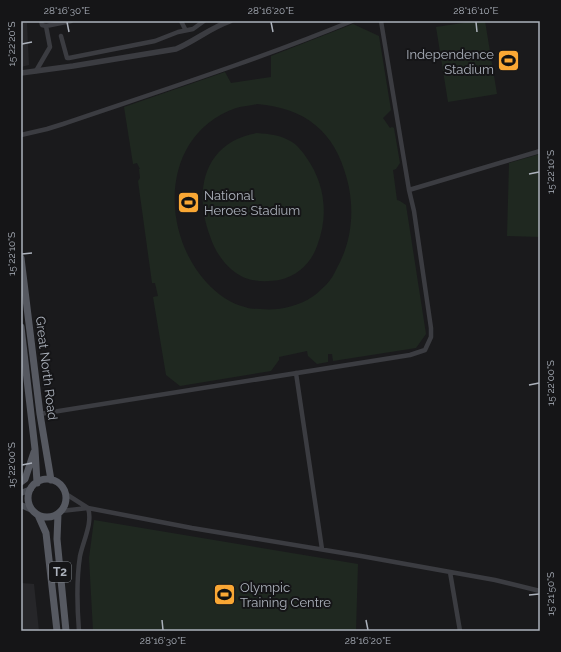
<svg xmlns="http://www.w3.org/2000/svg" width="561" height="652" viewBox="0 0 561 652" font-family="Raleway,sans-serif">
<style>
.built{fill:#262629}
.green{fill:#1f2820;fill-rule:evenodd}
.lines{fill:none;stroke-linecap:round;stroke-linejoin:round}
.minor{stroke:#3b3c41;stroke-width:4.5}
.tertiary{stroke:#3b3c41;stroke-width:5.5}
.secondary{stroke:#484b52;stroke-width:6}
.primary{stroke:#565961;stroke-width:7}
.ticks{fill:none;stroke:#acb2bc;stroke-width:1.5}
.labels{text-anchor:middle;stroke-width:4;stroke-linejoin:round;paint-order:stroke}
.shield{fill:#151517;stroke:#7f838a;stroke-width:1}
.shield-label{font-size:12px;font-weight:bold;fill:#acb2bc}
.poi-label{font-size:13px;fill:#acb2bc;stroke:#151517;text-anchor:start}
.street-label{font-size:13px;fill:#acb2bc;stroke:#151517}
.neatline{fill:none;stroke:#acb2bc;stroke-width:1.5}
.ticks-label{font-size:10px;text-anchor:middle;fill:#acb2bc}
</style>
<rect width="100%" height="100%" fill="#1a1a1c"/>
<path class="built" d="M 21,23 L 27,23 L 29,65 L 21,67 Z
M 21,583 L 34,584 L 39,631 L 21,631 Z"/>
<path class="green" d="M 476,21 L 485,21 L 497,94 L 448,102 L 436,27 Z
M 353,24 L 379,36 L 391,110 L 383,118 L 390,128 L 392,127 L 394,128 L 400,163 L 396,169 L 393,170 L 397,200 L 400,201 L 406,205 L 426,334 L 416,348 L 333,361 L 332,354 L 328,354 L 328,362 L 317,364 L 308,356 L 307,351 L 279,357 L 279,360 L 271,371 L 180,386 L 166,375 L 153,297 L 158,296 L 155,283 L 152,283 L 138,181 L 140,178 L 139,169 L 140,169 L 137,163 L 133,164 L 124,107 L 225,72 L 231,83 L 271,77 L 271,56 ZM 257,104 C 306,108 335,132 347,179 C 355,209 352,241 337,268 C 334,274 331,280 326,285 C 321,289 317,294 312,297 C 297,307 277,311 260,309 C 255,309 250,309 245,307 C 231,304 216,293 207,283 C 159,231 161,134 236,108 C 243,106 250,106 257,104 Z
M 257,133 C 269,134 281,135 292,142 C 297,145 302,151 306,157 C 325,183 329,216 317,246 C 311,263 298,276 279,280 C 267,282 252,282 241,276 C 226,268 215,252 210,236 C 193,191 204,142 257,133 Z
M 540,154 L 540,237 L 507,236 L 509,163 Z
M 94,520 L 358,564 L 356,631 L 93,631 L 89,558 Z"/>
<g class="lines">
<path class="minor" d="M 41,21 L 42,25 L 46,26 L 71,21
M 181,21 L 185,29
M 61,36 L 67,58 L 69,58 L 155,41 L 178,32 L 193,29 L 204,21
M 36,71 L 50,47 L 46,26
M 21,135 L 47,129 L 63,124 C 160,91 257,60 352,21
M 409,190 L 540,151
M 296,373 L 322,549
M 40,414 L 410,355 L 425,350 L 431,337 L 431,328 L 414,211 L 409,190 L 381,21
M 66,494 L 88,508 C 93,523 83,541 80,556 C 76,582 77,606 79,631
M 61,511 L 88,508 L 192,528 L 361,556 L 495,580 L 540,591
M 450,572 L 460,631"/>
<path class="tertiary" d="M 21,73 L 73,66 L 176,49 C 195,41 210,28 230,21"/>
<path class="secondary" d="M 21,493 L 31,489
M 21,505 L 32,510"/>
<path class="primary" d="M 21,258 L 40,414 L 51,480
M 21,327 L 35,449 L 37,483
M28 498a19 19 0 1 1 38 0a19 19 0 1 1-38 0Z
M 21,482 L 25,479 L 34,452
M 58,514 L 57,539 L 66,631
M 38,515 L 46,533 L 47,542 L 57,631"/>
</g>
<path class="ticks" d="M 67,22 L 69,32M 271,22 L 273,32M 476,22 L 477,32M 22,44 L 32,42M 529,174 L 539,172M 22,254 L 32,253M 529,385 L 539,383M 22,465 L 32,463M 529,595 L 539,594M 162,620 L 163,630M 366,620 L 368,630"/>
<defs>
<symbol id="stadium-square" viewBox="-11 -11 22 22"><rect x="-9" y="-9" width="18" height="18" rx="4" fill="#f9a734" stroke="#151517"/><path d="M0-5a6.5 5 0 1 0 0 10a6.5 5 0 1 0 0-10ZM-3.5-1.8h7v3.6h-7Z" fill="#111"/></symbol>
</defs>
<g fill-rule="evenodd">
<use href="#stadium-square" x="496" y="48" width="25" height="25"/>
<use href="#stadium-square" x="176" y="190" width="25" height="25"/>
<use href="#stadium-square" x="212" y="582" width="25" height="25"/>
</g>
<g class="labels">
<rect class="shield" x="49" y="562" width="22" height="20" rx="3"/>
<g class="shield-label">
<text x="60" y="576">T2</text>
</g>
<g class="poi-label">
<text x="494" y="59" text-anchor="end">Independence<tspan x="494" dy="15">Stadium</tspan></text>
<text x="204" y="200">National<tspan x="204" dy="15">Heroes Stadium</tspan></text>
<text x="240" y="592">Olympic<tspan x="240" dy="15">Training Centre</tspan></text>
</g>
<g class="street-label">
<text transform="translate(47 368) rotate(83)" y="5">Great North Road</text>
</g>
</g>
<rect width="561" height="652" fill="none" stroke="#151517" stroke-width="44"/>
<rect x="22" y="22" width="517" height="608" class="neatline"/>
<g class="ticks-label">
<text x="67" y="14">28°16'30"E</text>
<text x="271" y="14">28°16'20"E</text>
<text x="476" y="14">28°16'10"E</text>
<text transform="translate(11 44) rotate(-90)" y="4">15°22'20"S</text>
<text transform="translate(550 172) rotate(-90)" y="4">15°22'10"S</text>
<text transform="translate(11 254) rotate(-90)" y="4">15°22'10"S</text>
<text transform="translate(550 383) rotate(-90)" y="4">15°22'00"S</text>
<text transform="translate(11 465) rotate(-90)" y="4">15°22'00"S</text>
<text transform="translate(550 594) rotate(-90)" y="4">15°21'50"S</text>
<text x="163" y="644">28°16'30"E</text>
<text x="368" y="644">28°16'20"E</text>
</g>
</svg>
